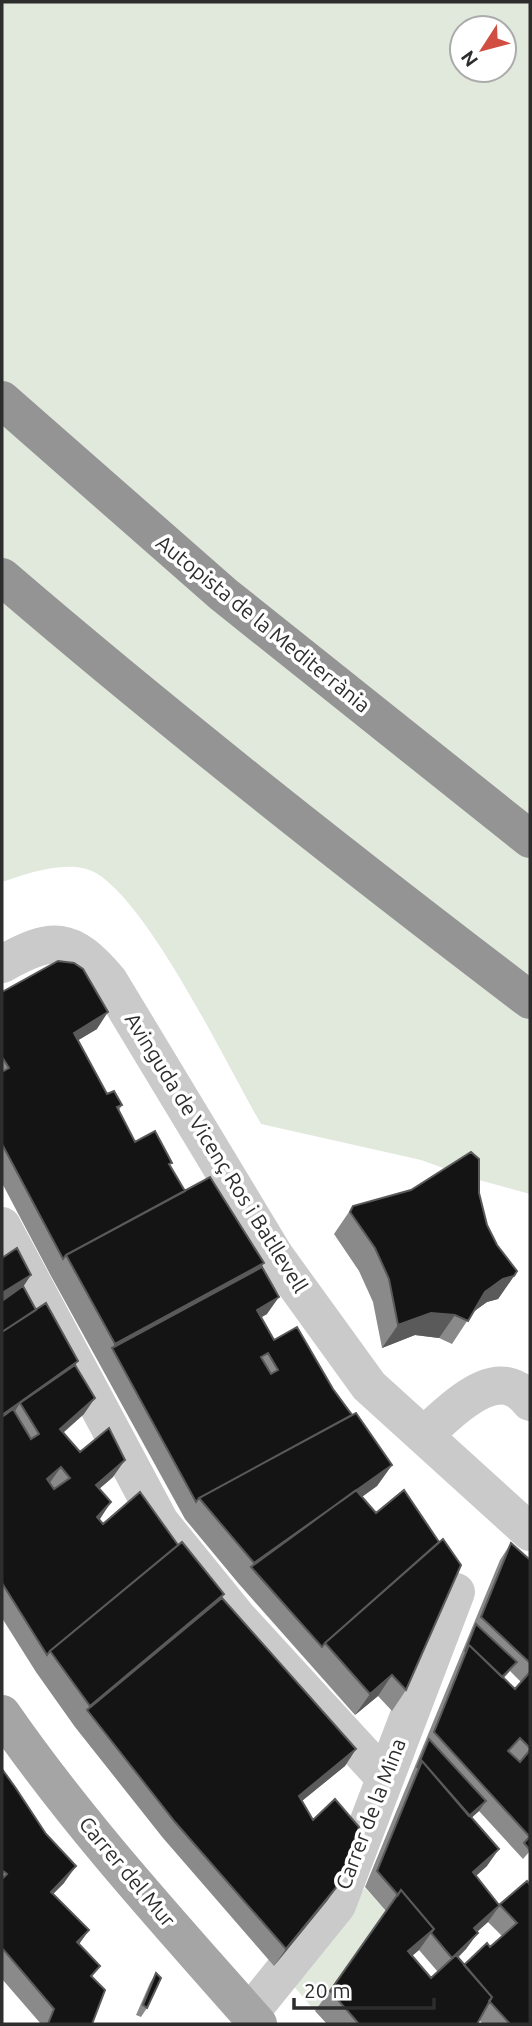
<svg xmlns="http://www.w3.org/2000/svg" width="532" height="2026" viewBox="0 0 532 2026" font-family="Ubuntu,sans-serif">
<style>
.green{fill:#e1e9dc;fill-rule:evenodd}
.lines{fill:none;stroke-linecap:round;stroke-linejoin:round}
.minor{stroke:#cacaca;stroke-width:38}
.major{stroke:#a5a5a5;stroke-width:38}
.highway{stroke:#949494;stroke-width:38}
.wall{fill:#8a8a8a;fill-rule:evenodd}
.shaded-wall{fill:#5a5a5a}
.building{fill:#141414;stroke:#5a5a5a;stroke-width:2;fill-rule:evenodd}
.labels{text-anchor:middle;stroke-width:7;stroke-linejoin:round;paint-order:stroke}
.street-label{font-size:21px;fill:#2d2d2d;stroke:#fff}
</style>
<rect width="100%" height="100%" fill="#fff"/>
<path class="green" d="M 2,2 L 530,2 L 530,1194 L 468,1177 L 421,1160 L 261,1124 C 227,1065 150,905 96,873 C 70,858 28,873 2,882 ZM 462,28 L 504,28 L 504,70 L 462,70 Z
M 365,1888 L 386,1911 L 315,2011 L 291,1983 Z"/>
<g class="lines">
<path class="minor" d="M 2,964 C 53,936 70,935 109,981 L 275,1256 L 369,1386 L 530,1532
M 2,1226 L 160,1522 L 238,1618 L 384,1777
M 424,1435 C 452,1411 498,1359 530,1402
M 249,2014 L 337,1905 L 456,1592"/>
<path class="major" d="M 2,1714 C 78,1824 170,1924 258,2024"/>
<path class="highway" d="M 2,400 L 223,594 L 530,839
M 2,577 C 173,724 350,863 530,1000"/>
</g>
<path class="wall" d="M 2,992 L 97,1029 L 78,1040 L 107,1094 L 122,1105 L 119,1110 L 135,1142 L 170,1166 L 185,1191 L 262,1267 L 267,1314 L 261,1317 L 274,1340 L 333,1389 L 392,1465 L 377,1486 L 362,1497 L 406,1690 L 392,1711 L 378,1696 L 355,1715 L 239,1584 L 185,1519 L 51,1276 L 2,1183 Z
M 479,1193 L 487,1225 L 497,1245 L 514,1276 L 498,1299 L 487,1302 L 473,1312 L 452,1344 L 439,1338 L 415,1335 L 382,1348 L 373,1302 L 359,1271 L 334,1234 L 353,1206 Z
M 2,1258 L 23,1286 L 36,1310 L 75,1365 L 84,1414 L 63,1433 L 80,1452 L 113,1477 L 99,1489 L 99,1520 L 103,1524 L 178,1545 L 222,1598 L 356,1749 L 345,1766 L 302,1801 L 339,1884 L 327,1901 L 274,1966 L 163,1838 L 75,1727 L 36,1672 L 2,1618 Z
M 511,1543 L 530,1560 L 530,1851 L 523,1859 L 479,1811 L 471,1818 L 487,1866 L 476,1876 L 499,1905 L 527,1881 L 530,2024 L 483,2024 L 479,2020 L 478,2022 L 480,2024 L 327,2024 L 315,2011 L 386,1911 L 365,1887 L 500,1560 ZM 510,1671 L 521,1682 L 515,1689 L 504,1678 ZM 488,1922 L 502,1936 L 490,1947 L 464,1965 L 458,1958 L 466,1949 L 477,1932 ZM 419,1950 L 438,1972 L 431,1978 L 412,1956 Z
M 2,1769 L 64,1883 L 53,1894 L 89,1930 L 79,1944 L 93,1977 L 92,2024 L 41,2024 L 2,1979 Z
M 156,1973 L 147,2008 L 141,2017 L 136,2015 L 150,1983 Z"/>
<path class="shaded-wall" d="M 108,1012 L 97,1029 L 62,1050 L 74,1033 Z
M 264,1263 L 250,1284 L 112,1348 L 115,1344 Z
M 31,1275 L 17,1296 L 2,1305 L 2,1293 Z
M 514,1276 L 498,1299 L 487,1302 L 469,1315 L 485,1292 L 503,1279 Z
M 279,1297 L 267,1314 L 245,1327 L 257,1310 Z
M 431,1313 L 455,1315 L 439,1338 L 415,1335 L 382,1348 L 398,1325 Z
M 78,1361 L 64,1382 L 20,1403 L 9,1421 L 2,1425 L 2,1415 Z
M 95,1398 L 84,1414 L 48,1446 L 60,1429 Z
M 125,1460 L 113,1477 L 84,1502 L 96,1485 Z
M 392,1465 L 377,1486 L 256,1572 L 251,1567 L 254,1563 Z
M 61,1467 L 49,1484 L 47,1479 Z
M 111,1502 L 100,1519 L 85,1533 L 97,1517 Z
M 224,1594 L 210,1615 L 87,1710 L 90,1706 Z
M 392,1675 L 378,1696 L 355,1715 L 370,1694 Z
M 356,1749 L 345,1766 L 287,1813 L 299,1796 Z
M 486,1801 L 479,1811 L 457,1831 L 463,1821 Z
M 499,1849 L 487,1866 L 461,1889 L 473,1872 Z
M 76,1866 L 64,1883 L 39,1908 L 51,1892 Z
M 339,1884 L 327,1901 L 274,1966 L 286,1949 Z
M 500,1905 L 488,1922 L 462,1945 L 474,1928 Z
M 434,1929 L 419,1950 L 393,1972 L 408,1951 Z
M 89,1930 L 77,1947 L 77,1942 Z
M 478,1933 L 466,1949 L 440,1974 L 452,1958 Z"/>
<path class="building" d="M 58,961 L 74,963 L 83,969 L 108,1012 L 74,1033 L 107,1094 L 114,1091 L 122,1105 L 117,1107 L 135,1142 L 155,1131 L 172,1163 L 169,1164 L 185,1191 L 66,1255 L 63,1259 L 2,1144 L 2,1072 L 9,1068 L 2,1057 L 2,992 Z
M 471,1152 L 479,1159 L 479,1193 L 487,1225 L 497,1245 L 517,1271 L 514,1276 L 503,1279 L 485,1292 L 468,1321 L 455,1315 L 431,1313 L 398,1325 L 389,1279 L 375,1248 L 350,1212 L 353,1206 L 411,1190 Z
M 210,1177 L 264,1263 L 115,1344 L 66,1255 Z
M 17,1248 L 31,1275 L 2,1293 L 2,1258 Z
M 262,1267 L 279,1297 L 257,1310 L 274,1340 L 297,1327 L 333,1389 L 352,1415 L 199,1498 L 196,1502 L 112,1348 ZM 268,1353 L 278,1370 L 271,1374 L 261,1357 Z
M 23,1286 L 36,1310 L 2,1332 L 2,1301 Z
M 46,1303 L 78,1361 L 2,1415 L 2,1332 Z
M 75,1365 L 95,1398 L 60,1429 L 80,1452 L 109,1428 L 125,1460 L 96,1485 L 111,1502 L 97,1517 L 103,1524 L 140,1492 L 178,1545 L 50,1651 L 47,1655 L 2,1583 L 2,1417 L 13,1409 L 31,1439 L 39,1434 L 20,1403 ZM 61,1467 L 70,1478 L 54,1489 L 47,1479 Z
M 356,1413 L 392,1465 L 254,1563 L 199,1498 Z
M 356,1490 L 376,1513 L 404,1490 L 439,1542 L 325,1643 L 322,1647 L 251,1567 Z
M 443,1539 L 461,1565 L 406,1690 L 392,1675 L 370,1694 L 325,1643 Z
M 182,1542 L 224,1594 L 90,1706 L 50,1651 Z
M 511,1543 L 530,1560 L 530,1663 L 481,1617 Z
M 222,1598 L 356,1749 L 299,1796 L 313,1820 L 335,1799 L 359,1827 L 339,1884 L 286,1949 L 175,1822 L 87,1710 Z
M 476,1624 L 517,1662 L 502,1677 L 469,1645 L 465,1652 Z
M 469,1645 L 515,1689 L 530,1672 L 530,1748 L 520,1738 L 508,1751 L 520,1762 L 530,1750 L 530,1834 L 529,1836 L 434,1732 Z
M 429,1739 L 486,1801 L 469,1816 L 422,1761 L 417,1768 Z
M 422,1761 L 499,1849 L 473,1872 L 499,1905 L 527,1881 L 530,1885 L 530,2024 L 510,2024 L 489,2001 L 492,1997 L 464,1965 L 487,1943 L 490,1947 L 517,1923 L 500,1905 L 474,1928 L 478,1933 L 452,1958 L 431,1933 L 434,1929 L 401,1890 L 398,1895 L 377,1871 Z
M 2,1769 L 15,1787 L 46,1834 L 76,1866 L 51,1892 L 89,1930 L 77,1942 L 100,1966 L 91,1976 L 105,1990 L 92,2024 L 48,2024 L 54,2009 L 2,1948 L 2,1879 L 7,1874 L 2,1870 Z
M 530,1836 L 530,1848 L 529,1849 L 524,1843 Z
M 401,1890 L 434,1929 L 408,1951 L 431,1978 L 456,1955 L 492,1997 L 477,2024 L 359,2024 L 330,1991 Z
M 156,1973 L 161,1978 L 147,2008 L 143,2005 Z"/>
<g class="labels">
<g class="street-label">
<text transform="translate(263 624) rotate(39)" y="7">Autopista de la Mediterrània</text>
<text transform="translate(216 1153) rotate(58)" y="7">Avinguda de Vicenç Ros i Batllevell</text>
<text transform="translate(371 1814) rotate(-69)" y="7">Carrer de la Mina</text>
<text transform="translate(127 1872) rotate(50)" y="7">Carrer del Mur</text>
</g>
</g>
<rect width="532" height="2026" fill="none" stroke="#2d2d2d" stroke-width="7"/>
<g transform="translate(483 49) rotate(234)"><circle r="33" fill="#ffffff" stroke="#ababab" stroke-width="2"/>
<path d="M0-5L12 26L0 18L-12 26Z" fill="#d14e42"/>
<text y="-10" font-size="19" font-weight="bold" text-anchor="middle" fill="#2d2d2d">N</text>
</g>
<path d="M294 1998v10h140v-10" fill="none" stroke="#2d2d2d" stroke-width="3.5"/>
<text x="304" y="1998" font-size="21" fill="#2d2d2d" stroke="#ffffff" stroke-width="5" paint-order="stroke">20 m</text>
</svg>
